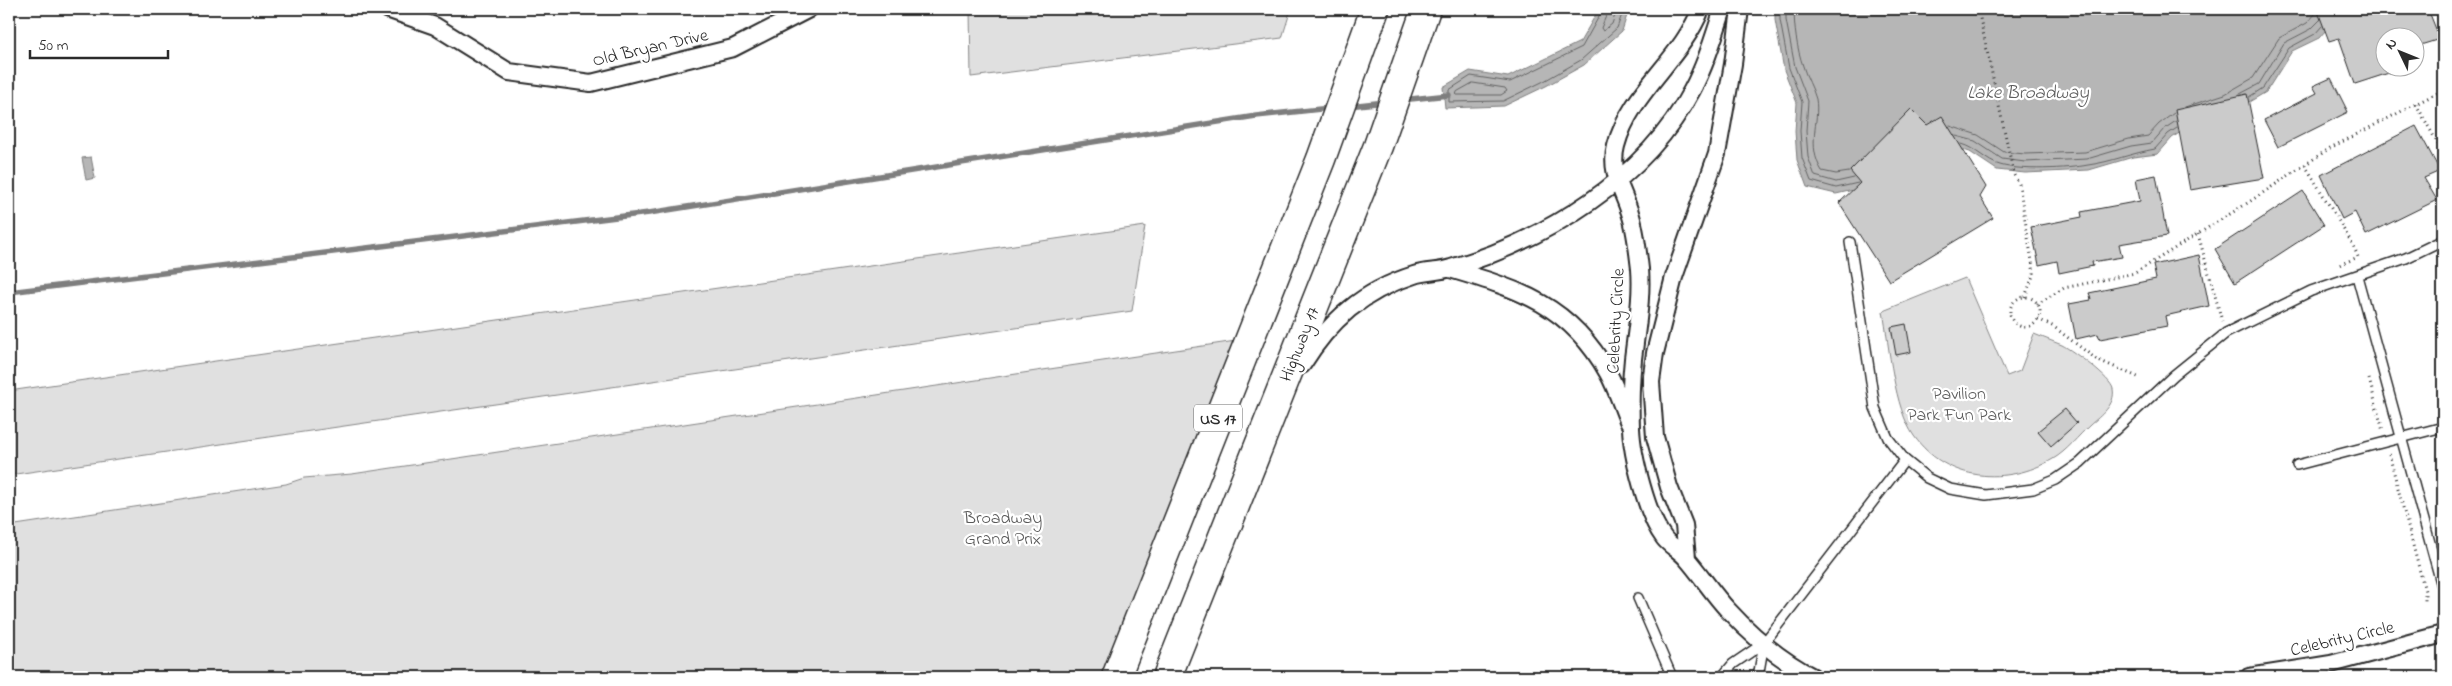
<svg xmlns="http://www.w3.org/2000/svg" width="2452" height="686" viewBox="0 0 2452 686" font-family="'Indie Flower',sans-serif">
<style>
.green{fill:#e0e0e0;stroke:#868686}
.water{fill:#b6b6b6;stroke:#7e7e7e}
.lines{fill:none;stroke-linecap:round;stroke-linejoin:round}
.shore{stroke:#636363;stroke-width:1}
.stream{stroke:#7e7e7e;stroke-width:5.5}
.building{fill:#cbcbcb;stroke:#2b2b2b}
.lane-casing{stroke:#2b2b2b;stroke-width:12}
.street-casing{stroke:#2b2b2b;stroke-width:20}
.highway-casing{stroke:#2b2b2b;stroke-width:31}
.path{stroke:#2b2b2b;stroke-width:3;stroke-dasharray:1 4;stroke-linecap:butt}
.lane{stroke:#fff;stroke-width:9}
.street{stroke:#fff;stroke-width:16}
.highway{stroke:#fff;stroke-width:28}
.labels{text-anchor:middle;stroke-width:4.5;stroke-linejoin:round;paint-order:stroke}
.shield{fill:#fff;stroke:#6b6b6b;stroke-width:1}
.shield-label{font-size:16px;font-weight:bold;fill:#2b2b2b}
.street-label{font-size:18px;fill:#2b2b2b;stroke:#fff}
.park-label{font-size:18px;fill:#585858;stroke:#fff}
.water-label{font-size:19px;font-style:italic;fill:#5c5c5c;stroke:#fff}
</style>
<rect width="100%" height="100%" fill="#fff"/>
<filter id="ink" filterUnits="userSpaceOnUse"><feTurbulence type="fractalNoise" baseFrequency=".02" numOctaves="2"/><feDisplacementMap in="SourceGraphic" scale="10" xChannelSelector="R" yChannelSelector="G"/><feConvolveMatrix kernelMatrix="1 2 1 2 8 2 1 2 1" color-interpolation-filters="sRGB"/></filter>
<g filter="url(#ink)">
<path class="green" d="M 970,9 L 1291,9 L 1282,38 L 971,77 Z
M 1145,226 L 1132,311 L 9,475 L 9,391 Z
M 1965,278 L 2007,376 L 2020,371 L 2034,334 C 2043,338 2053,341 2062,345 C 2072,350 2112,379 2113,389 C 2116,405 2100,416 2090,425 C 2078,436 2067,451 2053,459 C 2007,486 1947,482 1914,436 C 1894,408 1889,346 1883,311 Z
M 1249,339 L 1100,677 L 9,677 L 9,526 L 286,484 L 304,478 L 352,474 Z"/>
<path class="water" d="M 1599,9 L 1629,9 L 1622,31 L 1584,65 L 1546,86 L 1504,106 L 1445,108 L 1443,87 L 1470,71 L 1508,77 L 1580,42 Z
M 1775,9 L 2350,9 L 2339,15 L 2319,38 L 2292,51 L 2266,92 L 2232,112 L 2195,122 L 2172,138 L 2158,154 L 2133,157 L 2089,170 L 2025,173 L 1997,170 L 1970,152 L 1934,141 L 1858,189 L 1836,194 L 1807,187 L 1797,160 L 1795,131 L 1797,103 L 1784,70 L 1775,20 Z
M 91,157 L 95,178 L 86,180 L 82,158 Z"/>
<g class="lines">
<path class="shore" d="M 1603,9 L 1582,47 L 1510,82 L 1471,76 L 1449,90 L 1449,102 L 1503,101 L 1544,81 L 1581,60 L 1617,28 L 1624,9
M 1609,9 L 1601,28 L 1603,31 L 1612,24 L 1617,9
M 1780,9 L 1780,20 L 1789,68 L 1802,102 L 1800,131 L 1802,158 L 1811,181 L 1836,188 L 1858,183
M 1786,9 L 1786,20 L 1795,67 L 1808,101 L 1806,131 L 1808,157 L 1815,176 L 1836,182 L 1854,178
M 1794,9 C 1794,27 1797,49 1803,66 C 1806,77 1813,88 1816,99 C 1820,123 1806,145 1822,171 L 1836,174 L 1849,172
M 1473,83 L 1505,88 L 1507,91 L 1501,95 L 1456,95 L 1457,92 Z
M 2240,94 L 2259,84 L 2284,43 L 2311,29 L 2320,20
M 2249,97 L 2263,88 L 2289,48 L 2315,34 L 2322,26
M 2185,107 L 2225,94 L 2253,78 L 2279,38 L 2307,23 L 2317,12
M 1950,126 L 1978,135 L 2004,152 L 2025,154 L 2085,152 L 2129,139 L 2148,136 L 2159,124 L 2174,113
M 1956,136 L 1975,141 L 2002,159 L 2025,162 L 2087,159 L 2131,146 L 2152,143 L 2164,129 L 2176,121
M 1961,144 C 1976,148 1987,162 2000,165 C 2019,171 2068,169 2088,165 C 2111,162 2132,153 2155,149 L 2168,134 L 2177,128"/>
<path class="stream" d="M 1401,100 L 1449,95
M 1349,106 L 1385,102
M 9,292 L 649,213 L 1256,116 L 1330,108"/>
</g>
<path class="building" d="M 2317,9 L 2428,9 L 2440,39 L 2414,47 L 2414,38 L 2384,38 L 2384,68 L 2397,68 L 2398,70 L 2355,84 L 2339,38 L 2329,41 Z
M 2331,78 L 2348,112 L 2278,147 L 2264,120 L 2317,93 L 2313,86 Z
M 2247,94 L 2264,178 L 2190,190 L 2175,110 Z
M 1911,109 L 1927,125 L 1942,116 L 1986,187 L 1980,197 L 1993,218 L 1889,281 L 1839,203 L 1860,183 L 1850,171 Z
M 2416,126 L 2440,171 L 2424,178 L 2437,200 L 2366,235 L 2355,212 L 2342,219 L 2321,175 Z
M 2156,175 L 2167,236 L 2119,244 L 2122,257 L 2092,262 L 2093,266 L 2059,273 L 2057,261 L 2039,265 L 2031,227 L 2082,217 L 2081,212 L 2140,201 L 2136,179 Z
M 2303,191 L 2324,225 L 2235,283 L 2215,249 Z
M 2199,255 L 2209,306 L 2165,316 L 2167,326 L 2100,339 L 2098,334 L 2076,339 L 2069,304 L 2091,300 L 2089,293 L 2156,279 L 2153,265 Z
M 1906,324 L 1911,352 L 1896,355 L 1891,327 Z
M 2065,409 L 2077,423 L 2051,446 L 2038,431 Z"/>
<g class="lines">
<defs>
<path id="lane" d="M 1850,242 L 1875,408 L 1888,438 L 1905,460 L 1927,478 L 1950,489 L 1986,495 L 2033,489 L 2055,480 L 2080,463 L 2174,375 L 2226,333 L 2311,291 L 2406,258 L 2443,240
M 2357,276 L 2443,590
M 2297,465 L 2443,427
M 1638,598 L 1672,677
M 1722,677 L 1733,664 L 1764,643 L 1905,460
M 1758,677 L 1764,643"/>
<path id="street" d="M 387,9 L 435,26 L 509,72 L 591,83 L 733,48 L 809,9
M 1701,9 C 1681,60 1630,92 1616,146 C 1609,173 1624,191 1631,216 C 1636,232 1638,252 1640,269 C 1642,294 1638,319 1635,343 C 1631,370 1630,400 1631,428 C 1632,455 1647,516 1664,538 C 1670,546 1681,551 1687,559 C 1701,575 1713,594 1728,610 C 1752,636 1782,661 1813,677
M 1450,269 C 1521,290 1570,305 1608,373 C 1617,389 1622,407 1629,423
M 1302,365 C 1330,320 1363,291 1414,275 C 1426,271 1439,272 1451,268 C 1545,240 1646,179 1692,90 C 1706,64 1714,36 1723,9
M 1687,558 L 1684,525 L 1669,487 L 1655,437 L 1651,382 L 1655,353 L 1674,277 L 1717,154 L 1733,64 L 1740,9
M 2249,677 L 2331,664 L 2443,634"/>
<path id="highway" d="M 1116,677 L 1321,159 L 1375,9
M 1167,677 L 1378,146 L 1426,9"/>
</defs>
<use href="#lane" class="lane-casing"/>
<use href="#street" class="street-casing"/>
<use href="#highway" class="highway-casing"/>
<path class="path" d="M 1978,9 L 2014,175 L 2019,184 L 2034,273 L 2025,297
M 2416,104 L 2443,153
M 2305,165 L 2353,245 L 2358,257 L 2339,265 L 2339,267
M 2198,234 L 2222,321
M2010 312a15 15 0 1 1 30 0a15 15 0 1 1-30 0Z
M 2037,304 L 2064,288 L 2135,273 L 2246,204 L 2330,148 L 2443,90
M 2038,319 L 2054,327 L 2096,359 L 2140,378
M 2369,379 L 2383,431
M 2389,454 L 2425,591 L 2425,604"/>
<use href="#lane" class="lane"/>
<use href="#street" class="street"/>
<use href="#highway" class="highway"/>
</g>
</g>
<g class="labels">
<rect class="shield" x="1194" y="404.5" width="48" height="27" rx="4"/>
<g class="shield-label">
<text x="1218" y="424">US 17</text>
</g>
<g class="street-label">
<text transform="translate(650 47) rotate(-13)" y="6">Old Bryan Drive</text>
<text transform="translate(1615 321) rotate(-87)" y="6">Celebrity Circle</text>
<text transform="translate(1299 344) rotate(-68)" y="6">Highway 17</text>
<text transform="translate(2342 638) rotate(-13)" y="6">Celebrity Circle</text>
</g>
<g class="park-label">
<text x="1959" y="399">Pavilion<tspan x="1959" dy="21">Park Fun Park</tspan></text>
<text x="1003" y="523">Broadway<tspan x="1003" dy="21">Grand Prix</tspan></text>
</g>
<g class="water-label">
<text x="2028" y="98">Lake Broadway</text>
</g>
</g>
<rect width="2452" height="686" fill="none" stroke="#fff" stroke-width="30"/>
<rect x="15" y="15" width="2422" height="656" fill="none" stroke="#2b2b2b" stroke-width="2" filter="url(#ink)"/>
<g transform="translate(2400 52) rotate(313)"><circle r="24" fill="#ffffff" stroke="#aaaaaa"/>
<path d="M0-4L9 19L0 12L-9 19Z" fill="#2b2b2b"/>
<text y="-8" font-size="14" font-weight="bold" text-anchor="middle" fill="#2b2b2b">N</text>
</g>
<path d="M30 50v8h138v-8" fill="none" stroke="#2b2b2b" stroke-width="2.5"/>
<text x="38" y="50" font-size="15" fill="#2b2b2b" stroke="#ffffff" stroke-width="4" paint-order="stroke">50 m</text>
</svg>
